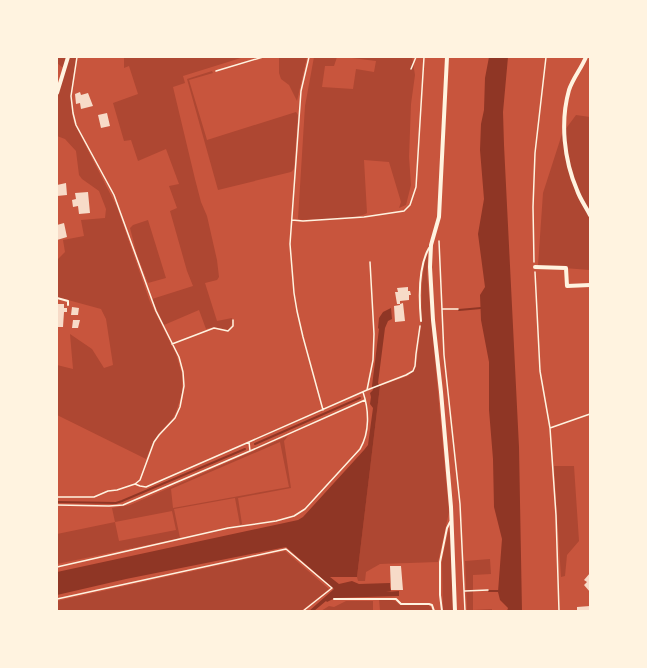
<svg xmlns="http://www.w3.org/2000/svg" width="647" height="668" viewBox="0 0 647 668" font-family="'Noto Sans',sans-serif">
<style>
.green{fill:#ae4732;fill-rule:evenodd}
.water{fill:#8f3625}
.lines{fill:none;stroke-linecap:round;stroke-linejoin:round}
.stream{stroke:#8f3625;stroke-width:2}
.building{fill:#f7dbc8}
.path{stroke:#fff3e0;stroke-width:1.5}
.service{stroke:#fff3e0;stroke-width:2}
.minor{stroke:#fff3e0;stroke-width:4}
</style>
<rect width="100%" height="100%" fill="#c8553d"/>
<path class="green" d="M 57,57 L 67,57 L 64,67 L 62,67 L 57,63 Z
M 69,57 L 76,57 C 73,80 68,100 74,123 L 117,207 L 150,302 L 176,354 L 182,374 L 182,393 L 176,412 L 173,418 L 159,433 L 153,442 L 146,459 L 57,415 L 57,365 L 73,369 L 70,334 L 92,349 L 104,368 L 113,365 L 106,319 L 101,309 L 57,297 L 57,260 L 65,252 L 63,240 L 84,236 L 81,220 L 105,218 L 106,209 L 99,191 L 82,179 L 79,175 L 76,151 L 65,139 L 57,136 L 57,97 Z
M 124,57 L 244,57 L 183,76 L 185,83 L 173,87 L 195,179 L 201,202 L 207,216 L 217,260 L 219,277 L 217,280 L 205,283 L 217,321 L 232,318 L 232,324 L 228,330 L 214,327 L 206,329 L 199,310 L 164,325 L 152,299 L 193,286 L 187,271 L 170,211 L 177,208 L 169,186 L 179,184 L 166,149 L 138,161 L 131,140 L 124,141 L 113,103 L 138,94 L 129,66 L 124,68 Z
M 279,57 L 307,57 L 297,101 L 289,85 L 281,79 L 279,73 Z
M 314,57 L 337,57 L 334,66 L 325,66 L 322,87 L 353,89 L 356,69 L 374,72 L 376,61 L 344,57 L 412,57 L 415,75 L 411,104 L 409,157 L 411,185 L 406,205 L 399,208 L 401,202 L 389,162 L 364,160 L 367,213 C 357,220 317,219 302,220 L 298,219 L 305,106 Z
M 212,71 L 213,73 L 189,80 L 207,140 L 296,112 L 298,115 L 294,169 L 291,172 L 218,190 L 187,79 Z
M 576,115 L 590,117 L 590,270 L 538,266 L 543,193 L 562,134 Z
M 148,220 L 166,278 L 148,283 L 137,255 L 130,228 L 133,225 Z
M 428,254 L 427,274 L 449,512 L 438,562 L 380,564 L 366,572 L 365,581 L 358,581 L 357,577 L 380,386 L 408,376 L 416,367 L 421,326 L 422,284 L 425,258 Z
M 288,436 L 284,441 L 291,488 L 238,498 L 242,524 L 240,525 L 235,498 L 174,509 L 180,538 L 57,564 L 57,534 L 115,522 L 112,508 L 130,505 ZM 280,442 L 289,487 L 173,508 L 171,489 ZM 172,511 L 176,530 L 119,541 L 115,522 Z
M 554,466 L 574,466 L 579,541 L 567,555 L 565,576 L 561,577 Z
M 449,528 L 451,546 L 453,611 L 443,611 L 442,560 Z
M 285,551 L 329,589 L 301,611 L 57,611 L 57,601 Z
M 490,559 L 491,574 L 473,575 L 473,610 L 492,609 L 492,611 L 467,611 L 465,561 Z
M 379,599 L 389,599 L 395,601 L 400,605 L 429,605 L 433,611 L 380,611 Z
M 346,601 L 373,601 L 373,611 L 321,611 L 329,606 L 334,607 Z"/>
<path class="water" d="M 489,57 L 508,57 L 503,112 L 504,145 L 519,447 L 522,611 L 507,611 L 508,608 L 500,600 L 498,592 L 502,539 L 494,507 L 493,459 L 489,410 L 489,362 L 481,320 L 480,295 L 485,287 L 478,234 L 484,199 L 480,150 L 481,124 L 484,110 L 485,78 Z
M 391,308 L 392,319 L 388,321 L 385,328 L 378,383 L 380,386 L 357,577 L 330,577 L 339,584 L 352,581 L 359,584 L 390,583 L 390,587 L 386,588 L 390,587 L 391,591 L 386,592 L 399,591 L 399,596 L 335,598 L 327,602 L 326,601 L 314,611 L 309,611 L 334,589 L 286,547 L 126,579 L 57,595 L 57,572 L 298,520 L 303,517 L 364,450 L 368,445 L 373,408 L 370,404 L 371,397 L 370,393 L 373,390 L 372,386 L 379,329 L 378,328 L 379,318 L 383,312 Z"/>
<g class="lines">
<path class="stream" d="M 459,310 L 481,308
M 255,444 L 360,398
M 57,502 L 116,503 L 122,501 L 245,449
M 489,591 L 500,591"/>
</g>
<path class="building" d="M 80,92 L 81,95 L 88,93 L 93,106 L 81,109 L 80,103 L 76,104 L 75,94 Z
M 107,113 L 110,126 L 101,128 L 98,115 Z
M 66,183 L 67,195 L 57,196 L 57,185 Z
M 88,192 L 90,213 L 79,214 L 78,206 L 73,207 L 72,200 L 76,199 L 75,193 Z
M 64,223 L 67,237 L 57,240 L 57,225 Z
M 408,287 L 408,291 L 410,291 L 411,295 L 409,295 L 409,300 L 400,301 L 400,304 L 403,303 L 405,321 L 395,322 L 394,306 L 400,305 L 400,304 L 397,304 L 395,292 L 398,292 L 397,288 Z
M 57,304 L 64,304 L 64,308 L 67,308 L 67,312 L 64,312 L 63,327 L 57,327 Z
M 72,307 L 79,308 L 78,315 L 71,315 Z
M 73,320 L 80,320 L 78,328 L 72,328 Z
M 390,566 L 401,566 L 403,590 L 391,590 Z
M 590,573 L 590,592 L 584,585 L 587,582 L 584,580 Z
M 590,606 L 590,611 L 577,611 L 577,607 Z"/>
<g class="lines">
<path class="path" d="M 309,57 L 301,91 L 290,244 L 294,293 L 297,311 L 303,337 L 323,410
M 411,69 L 416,57
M 216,71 L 263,57
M 292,220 L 303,221 L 364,217 L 404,211 L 410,205 L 416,187 L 424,57
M 439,241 L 444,355 L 460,504 L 465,611
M 534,262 L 533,207 L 535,153 L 546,57
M 535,272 L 540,371 L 550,428 L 556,515 L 559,611
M 442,309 L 458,309
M 172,344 L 214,328 L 228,331 L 233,326 L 233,320
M 367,390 L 373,360 L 374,334 L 370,262
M 550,428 L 590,414
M 250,451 L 365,400
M 135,484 L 140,486 L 146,487 L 249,442
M 57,497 L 94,497 L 108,491 L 117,490 L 135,484 L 140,480 L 154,442 L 159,435 L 175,418 L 180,407 L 184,386 L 183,372 L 179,357 L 156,311 L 114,195 L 76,125 L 73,113 L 71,96 L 77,57
M 57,505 L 109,506 L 123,505 L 250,451 L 249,442 L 367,390 L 406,375 L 413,371 L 415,366 L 416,354 L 420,326
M 57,567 L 228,528 L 276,521 L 294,516 L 305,509 L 360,449 C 370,432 369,410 363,392
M 465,591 L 488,590
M 57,599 L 286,549 L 332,588 L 303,611"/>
<path class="service" d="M 57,298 L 68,301 L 68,305
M 421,321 C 419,299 418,267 429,248
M 334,599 L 396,599 L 401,604 L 429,604 L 432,605 L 434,611
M 442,611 L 440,595 L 440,562 L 447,528 L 450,522"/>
<path class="minor" d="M 447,57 L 439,217 L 431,245 L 430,267 L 433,320 L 441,392 L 451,507 L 455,611
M 586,57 C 581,69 573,78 569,90 C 560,122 564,160 577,190 C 580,199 586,207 590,215
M 57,93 L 68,57
M 535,267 L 566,268 L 567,286 L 590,285"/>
</g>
<rect width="647" height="668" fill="none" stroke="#fff3e0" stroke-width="116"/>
</svg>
